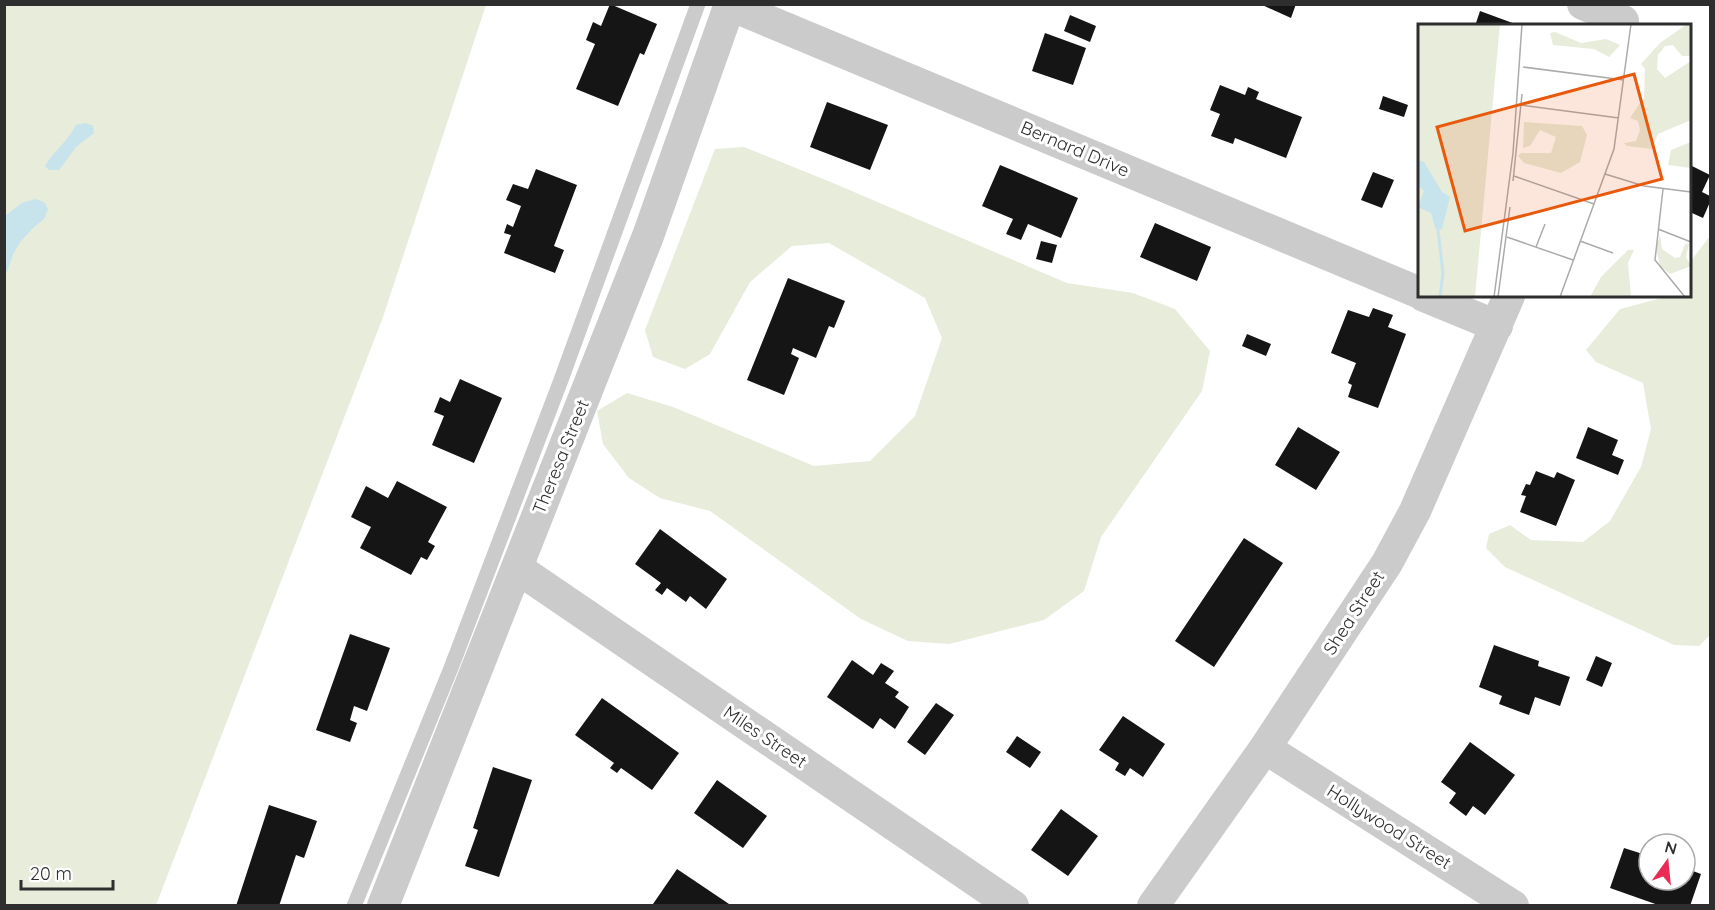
<svg xmlns="http://www.w3.org/2000/svg" width="1715" height="910" viewBox="0 0 1715 910" font-family="Quicksand,sans-serif">
<style>
.green{fill:#e7ecdb}
.water{fill:#c7e3ec}
.building{fill:#151515}
.lines{fill:none;stroke-linecap:round;stroke-linejoin:round}
.service{stroke:#cbcbcb;stroke-width:15}
.minor{stroke:#cbcbcb;stroke-width:32}
.labels{text-anchor:middle;stroke-width:6;stroke-linejoin:round;paint-order:stroke}
.street-label{font-size:18px;fill:#2e2e2e;stroke:#fff}
.inset-river{fill:none;stroke:#c7e3ec;stroke-width:3}
.inset-road{fill:none;stroke:#ababab;stroke-width:1.5}
.view{fill:#e8590c;fill-opacity:0.15;stroke:#e8590c;stroke-width:3}
.inset-edge{fill:none;stroke:#2e2e2e;stroke-width:3}
</style>
<rect width="100%" height="100%" fill="#fff"/>
<path class="green" d="M 5,5 L 486,5 L 383,317 L 156,905 L 5,906 Z
M 744,147 L 833,183 L 1067,283 L 1133,293 L 1175,309 L 1210,351 L 1202,391 L 1101,537 L 1084,591 L 1044,620 L 949,644 L 908,641 L 861,619 L 710,511 L 660,498 L 629,478 L 603,444 L 597,411 L 627,393 L 673,407 L 814,466 L 870,461 L 915,416 L 942,338 L 925,298 L 829,243 L 792,246 L 750,282 L 710,354 L 685,369 L 653,357 L 645,330 L 715,149 Z
M 1710,236 L 1710,635 L 1699,646 L 1674,645 L 1505,567 L 1486,548 L 1489,534 L 1510,525 L 1531,540 L 1583,542 L 1610,521 L 1641,467 L 1651,429 L 1643,383 L 1596,362 L 1586,350 L 1620,309 L 1662,298 L 1664,296 L 1690,296 L 1690,262 Z"/>
<path class="water" d="M 86,123 L 93,126 L 94,133 L 76,147 L 59,170 L 49,170 L 45,166 C 54,151 68,141 76,125 Z
M 35,199 L 44,202 L 48,209 L 44,219 L 34,227 L 21,241 L 13,254 L 7,272 L 5,274 L 5,216 L 22,203 Z"/>
<path class="building" d="M 610,4 L 657,24 L 644,55 L 640,53 L 618,106 L 576,89 L 595,44 L 586,40 L 593,22 L 601,26 Z
M 1260,4 L 1296,4 L 1291,18 Z
M 1480,11 L 1518,25 L 1518,26 L 1475,26 Z
M 1070,15 L 1096,26 L 1090,42 L 1064,31 Z
M 1045,33 L 1086,48 L 1073,85 L 1032,71 Z
M 1220,85 L 1245,95 L 1248,87 L 1259,92 L 1256,99 L 1302,117 L 1286,158 L 1235,138 L 1233,144 L 1211,136 L 1220,114 L 1210,110 Z
M 1383,96 L 1408,105 L 1404,117 L 1379,109 Z
M 827,102 L 888,125 L 870,170 L 810,147 Z
M 1000,165 L 1078,198 L 1061,238 L 1028,224 L 1021,240 L 1006,234 L 1013,219 L 982,206 Z
M 1690,165 L 1710,175 L 1702,192 L 1710,196 L 1710,202 L 1703,218 L 1692,213 L 1690,218 Z
M 536,169 L 577,185 L 554,246 L 564,250 L 555,273 L 504,253 L 511,235 L 504,233 L 507,224 L 513,227 L 521,206 L 506,200 L 513,184 L 528,189 Z
M 1373,172 L 1394,180 L 1382,208 L 1361,200 Z
M 1155,223 L 1211,247 L 1197,281 L 1140,257 Z
M 1041,241 L 1057,245 L 1052,263 L 1036,259 Z
M 788,278 L 845,301 L 834,328 L 829,326 L 816,358 L 793,348 L 791,354 L 799,358 L 784,395 L 747,380 Z
M 1373,308 L 1393,315 L 1388,327 L 1406,334 L 1378,408 L 1348,397 L 1352,385 L 1348,383 L 1356,363 L 1331,353 L 1348,310 L 1369,317 Z
M 1247,334 L 1271,344 L 1266,356 L 1242,346 Z
M 460,379 L 502,398 L 474,463 L 432,445 L 444,416 L 434,412 L 440,397 L 450,402 Z
M 1298,427 L 1340,452 L 1316,490 L 1275,465 Z
M 1588,427 L 1618,440 L 1612,455 L 1624,460 L 1618,475 L 1576,458 Z
M 1536,471 L 1554,478 L 1557,472 L 1575,480 L 1556,526 L 1520,512 L 1526,496 L 1521,495 L 1526,484 L 1530,485 Z
M 397,481 L 447,507 L 428,542 L 435,546 L 427,560 L 421,557 L 411,575 L 360,548 L 371,527 L 351,517 L 366,486 L 388,498 Z
M 660,529 L 727,579 L 706,609 L 690,596 L 686,602 L 667,588 L 662,595 L 655,590 L 661,583 L 635,564 Z
M 1244,538 L 1283,563 L 1214,667 L 1175,641 Z
M 350,634 L 390,648 L 367,711 L 354,706 L 350,720 L 357,723 L 350,742 L 316,730 Z
M 1494,645 L 1539,661 L 1538,666 L 1570,677 L 1560,706 L 1535,697 L 1529,715 L 1499,704 L 1502,696 L 1479,687 Z
M 1596,656 L 1612,663 L 1602,687 L 1586,680 Z
M 852,660 L 873,675 L 881,663 L 894,671 L 885,683 L 899,692 L 895,697 L 909,707 L 895,729 L 880,718 L 873,729 L 827,697 Z
M 602,698 L 679,753 L 652,790 L 621,768 L 617,773 L 610,768 L 614,763 L 575,735 Z
M 936,703 L 954,715 L 925,755 L 907,742 Z
M 1123,716 L 1165,744 L 1143,777 L 1130,768 L 1125,776 L 1115,770 L 1119,763 L 1099,750 Z
M 1017,736 L 1041,752 L 1030,768 L 1006,752 Z
M 1470,742 L 1515,775 L 1485,815 L 1473,806 L 1466,816 L 1449,803 L 1456,793 L 1441,782 Z
M 493,767 L 532,780 L 499,877 L 465,866 L 478,830 L 473,828 Z
M 717,780 L 767,816 L 743,848 L 694,813 Z
M 269,805 L 317,821 L 304,858 L 296,855 L 279,906 L 236,906 Z
M 1061,809 L 1098,836 L 1068,876 L 1031,850 Z
M 1624,848 L 1649,856 L 1649,880 L 1685,880 L 1685,868 L 1701,874 L 1690,906 L 1661,906 L 1610,888 Z
M 677,869 L 732,906 L 656,906 L 653,904 Z"/>
<g class="lines">
<path class="service" d="M 354,906 L 451,668 L 561,380 L 698,4"/>
<path class="minor" d="M 1583,4 L 1623,21
M 730,5 L 1420,293
M 1424,296 L 1497,326
M 517,568 L 1013,906
M 1265,748 L 1513,906
M 383,906 L 648,236 L 730,4
M 1153,906 L 1265,748 L 1387,563 L 1415,511 L 1509,296"/>
</g>
<g class="labels">
<g class="street-label">
<text transform="translate(1075 149) rotate(23)" y="6">Bernard Drive</text>
<text transform="translate(561 457) rotate(-68)" y="6">Theresa Street</text>
<text transform="translate(1354 613) rotate(-57)" y="6">Shea Street</text>
<text transform="translate(765 737) rotate(34)" y="6">Miles Street</text>
<text transform="translate(1389 827) rotate(32)" y="6">Hollywood Street</text>
</g>
</g>
<g transform="translate(1418 24)">
<rect width="273" height="273" fill="#fff"/>
<path d="M 0,0 L 82,0 L 57,273 L 0,273 ZM 269,0 L 273,0 L 273,32 L 264,32 L 255,21 L 247,22 L 240,31 L 239,45 L 247,54 L 273,37 L 273,96 L 240,110 L 234,125 L 209,122 L 206,119 L 218,117 L 222,106 L 220,97 L 212,94 L 226,73 L 227,45 L 223,40 L 242,19 ZM 137,8 L 163,19 L 188,15 L 202,21 L 191,33 L 176,25 L 135,21 L 132,9 ZM 106,98 L 164,102 L 169,111 L 162,138 L 143,149 L 106,139 L 100,132 L 103,129 L 133,129 L 138,113 L 122,106 L 112,122 L 105,124 ZM 273,118 L 273,144 L 250,141 L 253,126 ZM 242,211 L 244,225 L 257,234 L 262,233 L 267,220 L 271,220 L 268,233 L 273,242 L 252,250 L 242,242 L 238,224 ZM 210,226 L 216,226 L 210,239 L 213,273 L 172,273 L 183,253 Z" fill="#e7ecdb"/>
<path d="M 0,136 L 6,138 L 24,168 L 32,173 L 24,205 L 18,206 L 13,189 L 0,183 L 6,167 L 0,161 Z" fill="#c7e3ec"/>
<path class="inset-river" d="M 20,206 L 25,249 L 22,273"/>
<path class="inset-road" d="M 105,43 L 206,56M 103,81 L 201,94M 187,150 L 226,162 L 273,168M 96,152 L 176,180M 95,157 L 104,70M 245,165 L 237,236 L 267,273M 240,205 L 273,218M 89,213 L 155,236M 162,217 L 195,229M 118,223 L 127,200M 76,273 L 95,129 L 104,0M 80,273 L 92,183M 142,273 L 196,125 L 213,0"/>
<path class="view" d="M 216,50 L 244,155 L 47,207 L 19,103 Z"/>
<rect width="273" height="273" class="inset-edge"/>
</g>
<rect width="1715" height="910" fill="none" stroke="#2e2e2e" stroke-width="12"/>
<g transform="translate(1667 862) rotate(15)"><circle r="28" fill="#ffffff" stroke="#ababab" stroke-width="1.5"/>
<path d="M0-4.5L10 22L0 15L-10 22Z" fill="#e92c55"/>
<text y="-9" font-size="16" font-weight="bold" text-anchor="middle" fill="#2e2e2e">N</text>
</g>
<path d="M21 880v9h92v-9" fill="none" stroke="#2e2e2e" stroke-width="3"/>
<text x="30" y="880" font-size="18" fill="#2e2e2e" stroke="#ffffff" stroke-width="4.5" paint-order="stroke">20 m</text>
</svg>
